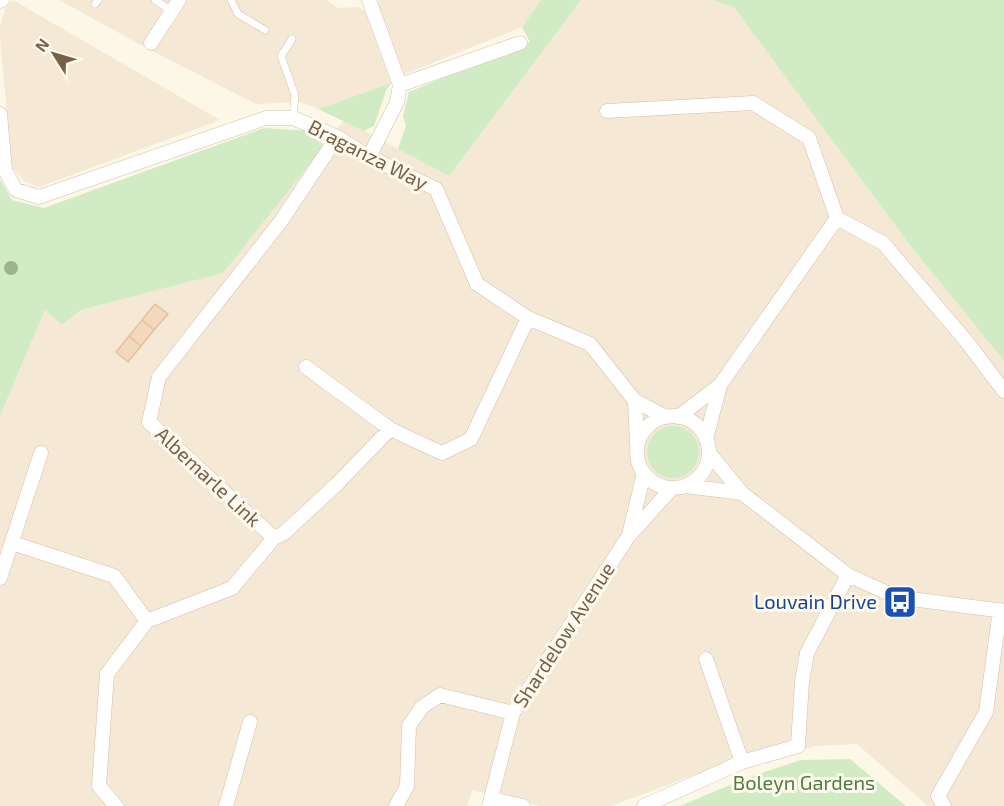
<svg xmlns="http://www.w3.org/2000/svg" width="1004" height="806" viewBox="0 0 1004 806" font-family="'Exo 2',sans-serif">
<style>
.residential{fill:#f5e9d5}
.green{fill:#d1ecc5}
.building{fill:#f4d8be;stroke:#e7c09d;stroke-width:1.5}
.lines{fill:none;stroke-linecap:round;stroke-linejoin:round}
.service-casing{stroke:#d0bfac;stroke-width:8}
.minor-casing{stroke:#d0bfac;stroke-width:15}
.service{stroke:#fff;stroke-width:7}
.minor{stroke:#fff;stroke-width:14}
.tree{fill:#9db58c}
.labels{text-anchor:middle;stroke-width:6;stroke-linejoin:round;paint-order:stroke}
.street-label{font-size:20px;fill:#785f4a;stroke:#fffaee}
.transit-label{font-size:20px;fill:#164399;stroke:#fffaee;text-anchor:end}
.park-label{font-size:20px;fill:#4e7f42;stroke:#fffaee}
</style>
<rect width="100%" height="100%" fill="#fdf7e7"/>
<path class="residential" d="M 13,0 L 220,120 L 39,187 L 24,181 L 12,167 L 0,39 L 0,27 L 6,6 Z
M 59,0 L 173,0 L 143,46 Z
M 188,0 L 326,0 L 338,8 L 358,7 L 365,11 L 391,83 L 318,109 L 299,102 L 256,104 L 150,50 L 167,27 L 171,27 Z
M 379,0 L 541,0 L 522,27 L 405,74 L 401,72 L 378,6 Z
M 581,0 L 713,0 L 734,6 L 909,244 L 1004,361 L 1004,806 L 928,806 L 857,744 L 816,746 L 694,775 L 611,806 L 540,806 L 472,790 L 467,806 L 0,806 L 0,416 L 45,310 L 63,325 L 81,310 L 222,273 L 344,120 L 449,176 Z"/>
<path class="green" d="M 541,0 L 581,0 L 449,176 L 398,149 L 406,125 L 403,116 L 409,92 L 530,42 L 522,27 Z
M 713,0 L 1004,0 L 1004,361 L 909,244 L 734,7 Z
M 391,83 L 386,91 L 374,126 L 364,131 L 318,109 Z
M 264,128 L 311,131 L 324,146 L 223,273 L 81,310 L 62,325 L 45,310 L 0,416 L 0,179 L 12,200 L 44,208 Z
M647 452a26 26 0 1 1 52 0a26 26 0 1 1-52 0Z
M 850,759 L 906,806 L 680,806 L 749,777 L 801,760 Z"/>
<path class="building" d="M 155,304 L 168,314 L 154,330 L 142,320 Z
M 142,320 L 154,330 L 141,346 L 129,336 Z
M 129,336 L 141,346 L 128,362 L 116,352 Z"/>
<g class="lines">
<defs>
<path id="service" d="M 155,0 L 172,11
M 231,0 L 238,14 L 265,30
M 95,4 L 98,0
M 292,39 L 281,56 L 295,95 L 293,118"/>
<path id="minor" d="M 369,0 L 400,85 L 397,102 L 369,157
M 0,1 L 2,0
M 151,43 L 179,0
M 400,85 L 520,43
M 607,111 L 753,103 L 809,138 L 837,218 L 883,243 L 967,342 L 1004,391
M 0,114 L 5,170 L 16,190 L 39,197 L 266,118 L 293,118 L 337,137 L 369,157 L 436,189 L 477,284 L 528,318 L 590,344 L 635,401 L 666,417
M 306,367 L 390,429
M 635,401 L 637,445
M637 452a36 36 0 1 1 72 0a36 36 0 1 1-72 0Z
M 678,417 L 720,385 L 725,378 L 837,218
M 706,439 L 720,385
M 709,453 L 742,493 L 848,575 L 896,597 L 1004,611
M 685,486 L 742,493
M 629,535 L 644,473
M 274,538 L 284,533 L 337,484 L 390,429 L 442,453 L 471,439 L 528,318
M 12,543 L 114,576 L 147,621
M 0,578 L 41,453
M 706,659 L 742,762
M 491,799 L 523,806
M 116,806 L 99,786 L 107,674 L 147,621 L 232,588 L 274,538 L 149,422 L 159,377 L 281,221 L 337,137
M 226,806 L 250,722
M 396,806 L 407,786 L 409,726 L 422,707 L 440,695 L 513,713
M 489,806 L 513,713 L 628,537 L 672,488
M 644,806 L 742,762 L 798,746 L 802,681 L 807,653 L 848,575
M 944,806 L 938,796 L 986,712 L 1000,610"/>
</defs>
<use href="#service" class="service-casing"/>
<use href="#minor" class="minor-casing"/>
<use href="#service" class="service"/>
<use href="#minor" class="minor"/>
</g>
<circle class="tree" cx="11" cy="268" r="7"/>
<defs>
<symbol id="bus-square" viewBox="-11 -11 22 22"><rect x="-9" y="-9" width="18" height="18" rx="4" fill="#1a4fb4" stroke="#fffaee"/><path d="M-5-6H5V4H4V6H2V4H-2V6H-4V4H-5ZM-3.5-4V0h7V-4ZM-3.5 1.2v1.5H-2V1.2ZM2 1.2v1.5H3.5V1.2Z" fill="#fff"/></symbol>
</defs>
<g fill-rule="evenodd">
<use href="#bus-square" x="881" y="583" width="38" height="38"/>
</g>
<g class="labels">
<g class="street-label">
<text transform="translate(368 155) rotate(27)" y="7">Braganza Way</text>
<text transform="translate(208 477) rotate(43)" y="7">Albemarle Link</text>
<text transform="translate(564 635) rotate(-57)" y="7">Shardelow Avenue</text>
</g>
<g class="transit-label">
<text x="877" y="609">Louvain Drive</text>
</g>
<g class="park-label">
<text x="804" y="790">Boleyn Gardens</text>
</g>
</g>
<g transform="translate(54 54) rotate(307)" stroke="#fffaee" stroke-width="4.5" paint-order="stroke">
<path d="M0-4.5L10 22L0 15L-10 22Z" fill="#785f4a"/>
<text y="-9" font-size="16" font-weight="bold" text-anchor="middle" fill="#785f4a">N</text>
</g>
</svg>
